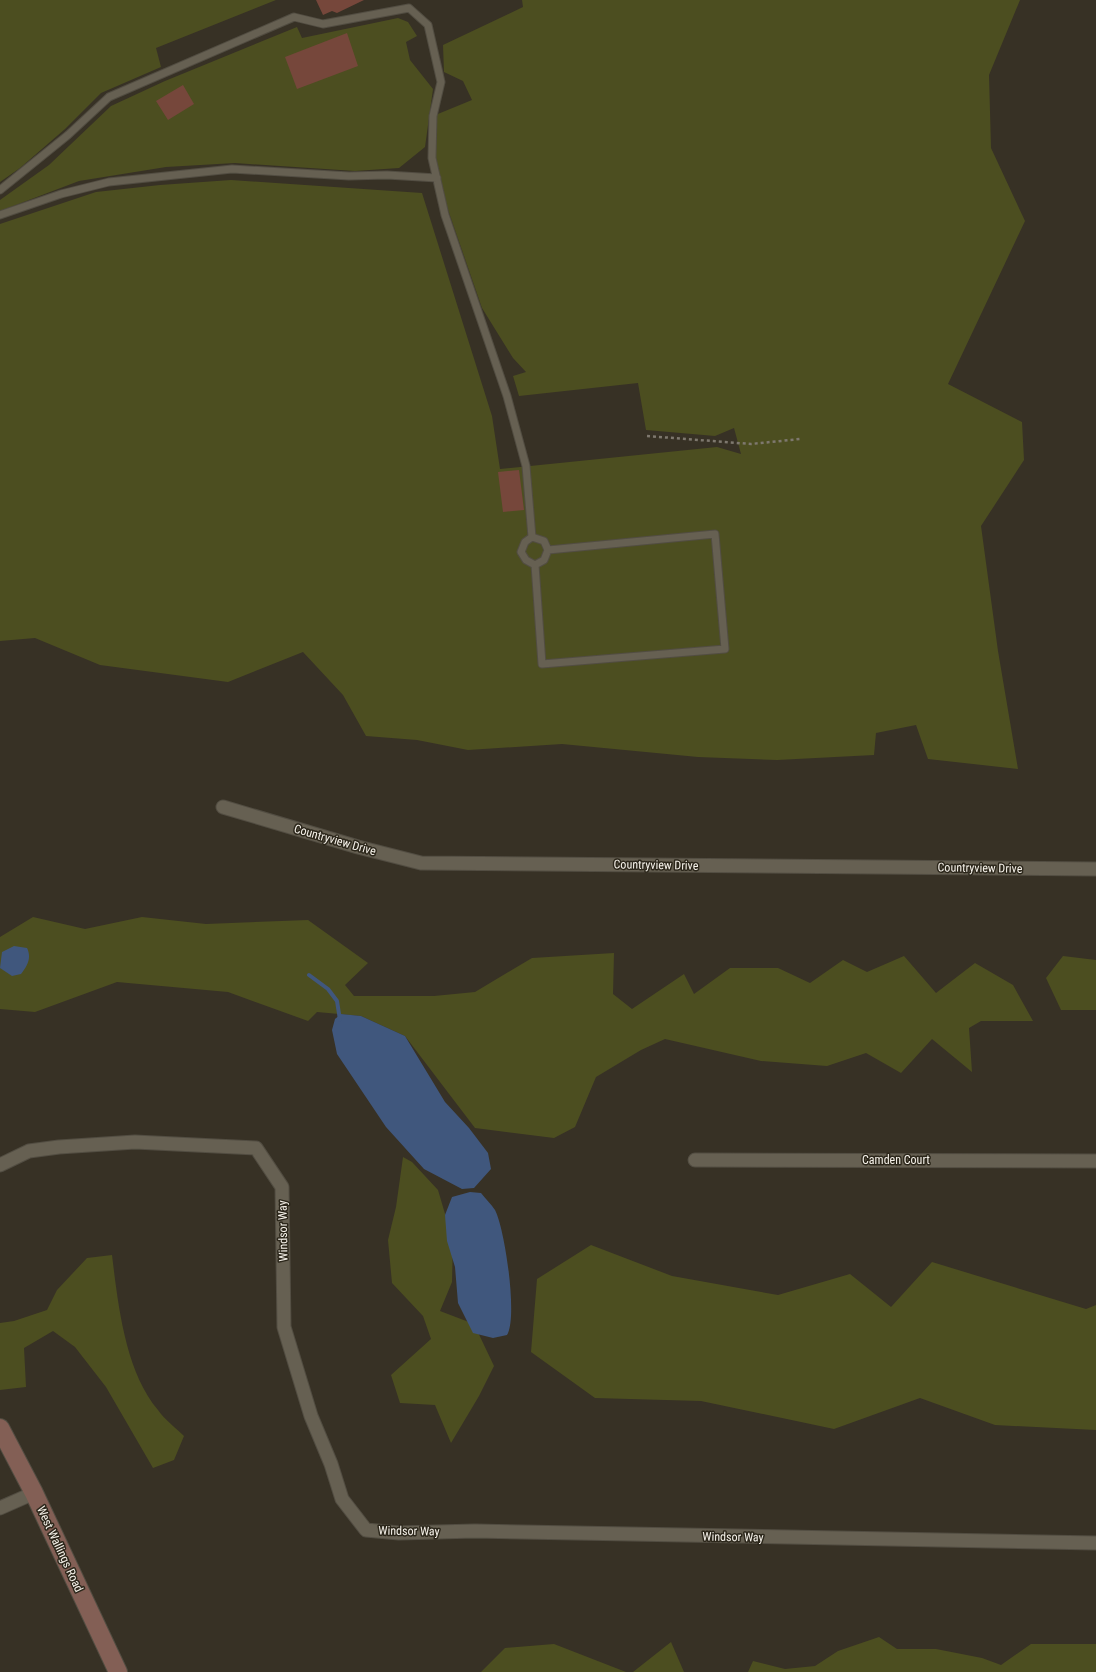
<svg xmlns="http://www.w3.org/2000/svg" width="1096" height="1672" viewBox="0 0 1096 1672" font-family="'Roboto Condensed',sans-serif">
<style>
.green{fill:#4c4e20}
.water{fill:#40577d}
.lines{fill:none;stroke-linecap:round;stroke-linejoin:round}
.stream{stroke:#40577d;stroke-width:4}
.building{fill:#76473b}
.lane-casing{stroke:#524d42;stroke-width:9}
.street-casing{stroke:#524d42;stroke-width:15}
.secondary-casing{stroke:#524d42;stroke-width:20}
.path{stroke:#7e786e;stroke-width:2.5;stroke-dasharray:3 3;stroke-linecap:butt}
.lane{stroke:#666052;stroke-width:7}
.street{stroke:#666052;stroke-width:13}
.secondary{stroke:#835f55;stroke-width:18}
.labels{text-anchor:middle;stroke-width:3;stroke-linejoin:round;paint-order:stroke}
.street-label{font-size:12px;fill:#f7f3eb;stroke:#2c271b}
</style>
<rect width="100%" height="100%" fill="#373125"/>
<path class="green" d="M 0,0 L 276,0 L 156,48 L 161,67 L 101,93 L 65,129 L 20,168 L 0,182 Z
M 522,0 L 1020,0 L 989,75 L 991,148 L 1025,221 L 948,384 L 1022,422 L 1024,460 L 981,526 L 998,651 L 1018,769 L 928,759 L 916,725 L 876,733 L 874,755 L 777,760 L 698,757 L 562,744 L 468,750 L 417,740 L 366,736 L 343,695 L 303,652 L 228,682 L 100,665 L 35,638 L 0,641 L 0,224 L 96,192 L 160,185 L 231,180 L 422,193 L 492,416 L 500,469 L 717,447 L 741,454 L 734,428 L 715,436 L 646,430 L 638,383 L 519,396 L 513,376 L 526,372 L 513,358 L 482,308 L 437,178 L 432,158 L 433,116 L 472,100 L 463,81 L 444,72 L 443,45 L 523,7 Z
M 398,18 L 408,22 L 417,36 L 406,42 L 410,60 L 433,89 L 425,147 L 399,168 L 355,171 L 235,163 L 166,167 L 79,181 L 0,211 L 0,200 L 49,165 L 111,106 L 165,81 L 297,27 L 302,38 Z
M 33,917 L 85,929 L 142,917 L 206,924 L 308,920 L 368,963 L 345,985 L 354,996 L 434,996 L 475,992 L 532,958 L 614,953 L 613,994 L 632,1009 L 684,974 L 694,994 L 730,968 L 778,968 L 810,983 L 843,960 L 867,972 L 904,956 L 936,993 L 975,963 L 1013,985 L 1033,1021 L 981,1021 L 969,1028 L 972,1072 L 932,1039 L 901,1073 L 866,1053 L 827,1066 L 761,1061 L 665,1039 L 641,1050 L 596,1077 L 575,1127 L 554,1138 L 475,1128 L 405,1036 L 361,1016 L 317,1012 L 308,1021 L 228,992 L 117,982 L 35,1012 L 0,1009 L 0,937 Z
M 1063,956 L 1096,960 L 1096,1010 L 1061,1010 L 1046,978 Z
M 403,1157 L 412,1162 L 438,1190 L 453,1241 L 452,1282 L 440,1311 L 474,1324 L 494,1366 L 479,1396 L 451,1443 L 435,1405 L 400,1403 L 391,1375 L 431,1339 L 423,1316 L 392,1283 L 388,1240 L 396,1207 Z
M 591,1245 L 672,1276 L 778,1295 L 850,1274 L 891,1307 L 932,1262 L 1086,1309 L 1096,1305 L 1096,1430 L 995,1425 L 920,1398 L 834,1429 L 701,1401 L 595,1398 L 531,1352 L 537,1279 Z
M 112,1255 C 118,1304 125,1371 158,1410 C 165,1420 176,1428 184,1436 L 174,1460 L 153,1468 L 106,1387 L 75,1347 L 53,1331 L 24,1348 L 26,1387 L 0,1390 L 0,1323 L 14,1321 L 47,1310 L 57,1290 L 87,1258 Z
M 879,1637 L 897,1649 L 936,1649 L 982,1658 L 1001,1665 L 1031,1644 L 1096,1644 L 1096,1672 L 748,1672 L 753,1661 L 785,1669 L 815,1666 L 838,1651 Z
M 671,1642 L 684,1672 L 633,1672 Z
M 554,1644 L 626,1672 L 481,1672 L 505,1648 Z"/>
<path class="water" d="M 14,946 L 27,948 C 32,958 27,966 21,974 L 12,976 L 0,968 L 2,952 Z
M 341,1014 L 361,1016 L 405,1036 L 445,1102 L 469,1128 L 488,1153 L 491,1169 L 474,1188 L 462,1189 L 424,1169 L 386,1127 L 337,1054 L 332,1030 L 335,1019 Z
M 470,1192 L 481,1193 C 485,1198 491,1204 495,1210 C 505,1229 518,1318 507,1335 L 493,1338 L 473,1333 L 458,1303 L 455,1267 L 447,1241 L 445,1215 L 452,1197 Z"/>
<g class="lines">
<path class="stream" d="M 309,975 L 328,989 L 337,1001 L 340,1020"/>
</g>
<path class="building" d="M 316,0 L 364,0 L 337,13 L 332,11 L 323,15 Z
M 347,33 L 358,66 L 297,89 L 285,57 Z
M 183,85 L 194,104 L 168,120 L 156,101 Z
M 519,470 L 524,510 L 503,512 L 498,472 Z"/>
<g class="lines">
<defs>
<path id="lane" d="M 0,190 L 68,135 L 109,97 L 294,17 L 323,24 L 409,8 L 428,25 L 441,82 L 433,116 L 432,158 L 445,215 L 507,396 L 526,466 L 532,537 L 544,541 L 548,550 L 544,560 L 535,565 L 542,664 L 725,649 L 715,534 L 548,550
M 0,215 L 61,194 L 109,182 L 232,169 L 349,176 L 387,175 L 437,178
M 532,537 L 525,542 L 521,552 L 526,560 L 535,565"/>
<path id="street" d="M 223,807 L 358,847 L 421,863 L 1096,869
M 695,1160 L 1096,1161
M 0,1165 L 29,1151 L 59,1147 L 135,1142 L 256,1148 L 282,1187 L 284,1327 L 311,1416 L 331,1464 L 342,1499 L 366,1530 L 399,1533 L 475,1531 L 1096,1543
M 0,1508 L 34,1493"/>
<path id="secondary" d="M 0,1428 L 34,1493 L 118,1672"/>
</defs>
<use href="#lane" class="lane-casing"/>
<use href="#street" class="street-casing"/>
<use href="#secondary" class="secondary-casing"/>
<path class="path" d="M 647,436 L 751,444 L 800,439"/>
<use href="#lane" class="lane"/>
<use href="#street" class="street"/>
<use href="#secondary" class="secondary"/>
</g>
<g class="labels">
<g class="street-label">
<text transform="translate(335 840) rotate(16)" y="4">Countryview Drive</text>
<text transform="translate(656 865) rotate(1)" y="4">Countryview Drive</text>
<text transform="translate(980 868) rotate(1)" y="4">Countryview Drive</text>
<text x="896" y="1164">Camden Court</text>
<text transform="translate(283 1231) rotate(-91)" y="4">Windsor Way</text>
<text transform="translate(409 1531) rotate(1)" y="4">Windsor Way</text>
<text transform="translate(733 1537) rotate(1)" y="4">Windsor Way</text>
<text transform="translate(60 1549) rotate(65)" y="4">West Wallings Road</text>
</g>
</g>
</svg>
